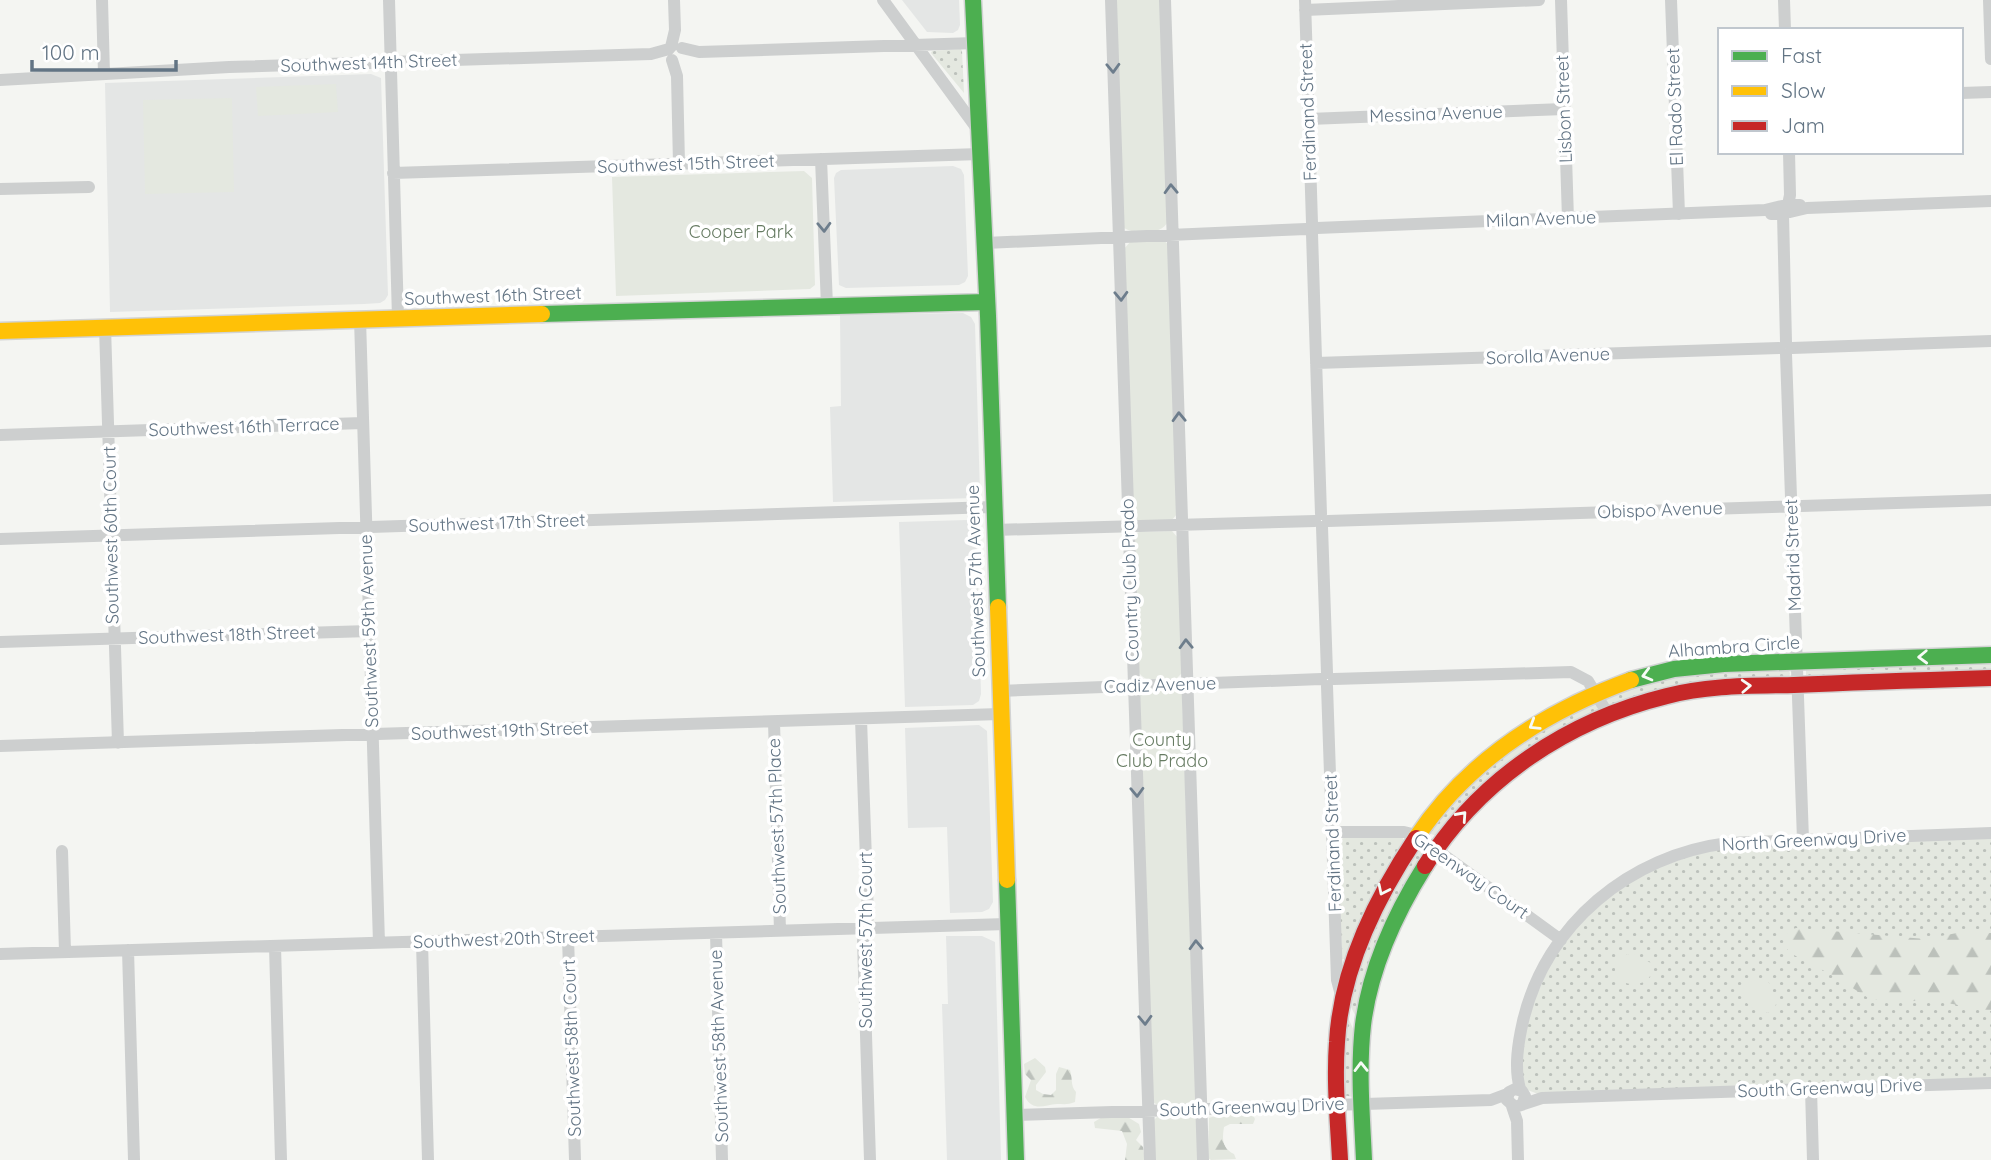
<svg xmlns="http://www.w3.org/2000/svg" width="1991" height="1160" viewBox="0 0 1991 1160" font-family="Quicksand,sans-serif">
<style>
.built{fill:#e4e6e5}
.grass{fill:url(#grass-dots)}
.forest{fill:url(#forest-firs)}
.park{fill:#e4e8e0}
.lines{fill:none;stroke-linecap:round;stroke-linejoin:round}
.fast-casing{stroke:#d2d3d3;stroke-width:19}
.slow-casing{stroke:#d2d3d3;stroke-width:19}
.jam-casing{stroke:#d2d3d3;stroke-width:19}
.street{stroke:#cdcfcf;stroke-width:12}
.fast{stroke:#4caf50;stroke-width:16}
.slow{stroke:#ffc107;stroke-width:16}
.jam{stroke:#c62828;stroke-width:16}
.oneway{stroke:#6d7d8c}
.oneway2{stroke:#f6fbf6}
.labels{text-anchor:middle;stroke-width:7;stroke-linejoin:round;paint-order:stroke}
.street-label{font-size:18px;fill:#627484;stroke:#fff}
.park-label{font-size:18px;fill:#667b62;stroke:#fff}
</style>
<defs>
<pattern id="grass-dots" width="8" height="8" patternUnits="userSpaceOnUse" patternTransform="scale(1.75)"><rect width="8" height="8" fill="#e4e8e0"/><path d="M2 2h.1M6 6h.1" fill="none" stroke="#bcc1bb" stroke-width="1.8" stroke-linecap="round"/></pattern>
<pattern id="forest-firs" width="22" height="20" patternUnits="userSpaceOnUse" patternTransform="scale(1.75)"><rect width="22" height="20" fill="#e4e8e0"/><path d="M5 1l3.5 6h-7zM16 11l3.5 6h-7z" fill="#bcc1bb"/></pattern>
</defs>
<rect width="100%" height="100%" fill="#f4f5f2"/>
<path class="built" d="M 902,0 L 959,0 L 960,25 L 958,30 L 953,33 L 927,32 Z
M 371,74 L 381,78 L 388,295 L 385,300 L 380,303 L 364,304 L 110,312 L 105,83 Z
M 953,166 L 961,169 L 964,175 L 968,276 L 965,282 L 959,285 L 846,288 L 839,285 L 834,178 L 836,173 L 841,170 Z
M 963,313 L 971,317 L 975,324 L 980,494 L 976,498 L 833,502 L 830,407 L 841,406 L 840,315 Z
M 967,520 L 973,522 L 976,528 L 981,694 L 979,701 L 973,705 L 905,707 L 899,522 Z
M 979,725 L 987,731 L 993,902 L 989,909 L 982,912 L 950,913 L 947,827 L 908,828 L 905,728 Z
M 946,936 L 982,936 L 995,942 L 1001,1160 L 947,1160 L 942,1004 L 948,1004 Z"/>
<path class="grass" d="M 961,49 L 962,51 L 964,93 L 931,53 L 932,51 Z
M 1991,659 L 1991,673 L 1806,678 L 1806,668 Z
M 1787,669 L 1790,673 L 1789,678 L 1611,708 L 1605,698 L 1605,695 L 1678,672 Z
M 1594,701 L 1600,712 L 1437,836 L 1428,833 L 1428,824 L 1514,742 Z
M 1346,836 L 1402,837 L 1405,842 L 1348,959 L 1342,959 L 1338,842 Z
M 1991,838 L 1991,1079 L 1538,1094 L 1525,1089 L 1520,1072 L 1529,1012 L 1553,958 L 1584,918 L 1635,876 L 1713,848 Z
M 1418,847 L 1425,851 L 1357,1019 L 1347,999 L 1390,882 Z
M 1345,1011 L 1356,1035 L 1353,1097 L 1343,1095 Z"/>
<path class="forest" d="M 1796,928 L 1925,939 L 1957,933 L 1991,933 L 1991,1011 L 1925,999 L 1902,1003 L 1870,999 L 1832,975 L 1792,954 L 1784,946 C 1783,935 1787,932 1796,928 Z
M 1035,1058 L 1045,1067 L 1046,1072 L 1036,1085 L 1036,1090 L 1043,1094 L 1051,1095 L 1056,1090 L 1056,1074 L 1059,1067 L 1070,1070 C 1073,1079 1070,1085 1076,1092 L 1075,1102 C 1068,1105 1064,1104 1057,1104 C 1044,1105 1033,1112 1025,1097 L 1031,1080 L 1025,1074 L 1024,1064 Z
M 1249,1113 L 1253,1115 L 1255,1119 L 1253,1124 L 1230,1124 L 1224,1127 C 1222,1139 1222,1148 1234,1154 L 1236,1159 L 1211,1160 L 1208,1158 L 1209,1118 L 1221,1114 Z
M 1104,1116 L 1126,1116 L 1139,1124 L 1141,1132 L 1136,1140 L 1143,1147 L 1145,1160 L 1125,1160 L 1127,1144 L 1122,1131 L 1095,1128 L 1094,1122 Z"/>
<path class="park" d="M 1115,0 L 1160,0 L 1168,221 C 1163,235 1136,235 1124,228 Z
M 336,84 L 338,112 L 258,116 L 256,87 Z
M 232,98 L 234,192 L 145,194 L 143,100 Z
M 804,171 L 812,178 L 815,285 L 810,289 L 616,296 L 612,177 Z
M 1163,239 L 1169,246 L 1178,513 L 1171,521 L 1139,522 L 1133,518 L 1123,250 L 1131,241 Z
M 1172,531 L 1178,538 L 1183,672 L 1175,680 C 1160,680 1144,685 1137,669 L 1135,535 L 1139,532 Z
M 1175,690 L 1182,694 L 1196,1101 L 1191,1104 L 1159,1106 L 1153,1102 L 1140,695 L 1146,692 Z
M 1627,954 L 1636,955 L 1651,963 C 1660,991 1607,992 1616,962 Z
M 1761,978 L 1768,981 L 1777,1001 L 1774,1010 L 1768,1013 C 1752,1011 1737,1000 1746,983 Z
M 1190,1114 L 1198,1120 L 1199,1160 L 1153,1160 L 1154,1120 L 1158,1116 Z"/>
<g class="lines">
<defs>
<path id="fast" d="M 973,0 L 988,316 L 998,607
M 542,314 L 987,302
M 1631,680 L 1674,669 L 1724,664 L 1991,655
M 1007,880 L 1016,1160
M 1364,1160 C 1362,1115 1358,1070 1363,1025 C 1370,968 1395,914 1425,866"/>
<path id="slow" d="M 0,331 L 542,314
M 998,607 L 1007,880
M 1416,838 C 1467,761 1546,711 1631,680"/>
<path id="jam" d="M 1425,866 C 1480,778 1569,720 1667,696 C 1708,685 1752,686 1794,685 C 1860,682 1925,680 1991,678
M 1340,1160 C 1338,1121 1334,1081 1337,1042 C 1341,968 1376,898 1416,838"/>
</defs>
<use href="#fast" class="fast-casing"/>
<use href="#slow" class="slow-casing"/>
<use href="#jam" class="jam-casing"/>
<path class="street" d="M 102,0 L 104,74
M 389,0 L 398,318
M 883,0 L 978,130
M 1111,0 L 1150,1160
M 1165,0 L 1203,1160
M 1305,0 L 1312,223
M 1561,0 L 1568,219
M 1671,0 L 1679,214
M 1784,0 L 1785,30
M 1989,0 L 1991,59
M 1305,10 L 1539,0
M 671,47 L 675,30 L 674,0
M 682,48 L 699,52 L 975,43
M 672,60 L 677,76 L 679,164
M 0,80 L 229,67 L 651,54 L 669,49
M 1961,93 L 1991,92
M 1309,119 L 1564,109
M 1789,152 L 1790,195 L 1788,205 L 1800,205
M 821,159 L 827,306
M 393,173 L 980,154
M 0,189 L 89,187
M 1790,212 L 1807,208 L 1991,201
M 1771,214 L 1783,214 L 1786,342
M 1317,228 L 1765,210 L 1782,206
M 1312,234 L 1321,514
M 985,243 L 1306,229
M 360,319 L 379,943
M 105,327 L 118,743
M 1792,348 L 1991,341
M 1786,354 L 1803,840
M 1316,363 L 1779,348
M 0,435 L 363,423
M 1328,521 L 1991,500
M 1322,527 L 1327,673
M 994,530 L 1315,521
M 0,539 L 993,507
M 0,642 L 369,631
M 1334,679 L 1571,672 L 1588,681 L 1608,714
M 1327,686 L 1337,980 L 1342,999
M 999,691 L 1321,679
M 861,719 L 868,917 L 863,941 L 870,1160
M 774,722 L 780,931
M 0,746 L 1000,714
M 1332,832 L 1404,832 L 1416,835 L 1561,940
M 62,851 L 65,952
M 716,933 L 722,1160
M 568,937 L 575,1160
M 422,942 L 428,1160
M 275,946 L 281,1160
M 128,950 L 134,1160
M 0,954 L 1007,924
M 1520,1089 C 1514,1067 1518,1043 1523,1021 C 1546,924 1630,855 1728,843 L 1991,833
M 1811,1089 L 1813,1160
M 1523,1103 L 1525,1096 L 1522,1091 L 1515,1089 L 1509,1092 L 1507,1100 L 1515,1107 L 1542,1098 L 1991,1083
M 1512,1106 L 1517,1121 L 1518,1160
M 1014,1115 L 1491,1100 L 1507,1094"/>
<use href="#fast" class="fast"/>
<use href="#slow" class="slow"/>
<use href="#jam" class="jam"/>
</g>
<defs><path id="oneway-chevron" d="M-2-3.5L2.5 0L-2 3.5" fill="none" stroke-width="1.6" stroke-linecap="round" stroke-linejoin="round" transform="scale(1.75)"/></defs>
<g class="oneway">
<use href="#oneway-chevron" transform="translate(1113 68) rotate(88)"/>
<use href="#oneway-chevron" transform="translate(1171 189) rotate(-92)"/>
<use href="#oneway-chevron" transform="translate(824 227) rotate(88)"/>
<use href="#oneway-chevron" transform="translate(1121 296) rotate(88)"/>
<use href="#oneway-chevron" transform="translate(1179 417) rotate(-92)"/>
<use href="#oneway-chevron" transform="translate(1186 644) rotate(-92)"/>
<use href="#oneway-chevron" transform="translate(1137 792) rotate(88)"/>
<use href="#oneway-chevron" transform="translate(1196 945) rotate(-92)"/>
<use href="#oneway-chevron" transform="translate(1145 1020) rotate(88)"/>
</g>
<g class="oneway2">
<use href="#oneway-chevron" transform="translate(1923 657) rotate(178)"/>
<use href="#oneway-chevron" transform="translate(1647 675) rotate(165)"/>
<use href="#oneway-chevron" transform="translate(1746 686) rotate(-3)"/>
<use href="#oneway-chevron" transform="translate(1534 725) rotate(148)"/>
<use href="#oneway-chevron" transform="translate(1462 816) rotate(-48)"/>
<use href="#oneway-chevron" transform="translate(1383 890) rotate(116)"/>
<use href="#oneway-chevron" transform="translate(1361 1067) rotate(-91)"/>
</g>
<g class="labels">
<g class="street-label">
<text transform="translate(369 63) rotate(-2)" y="6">Southwest 14th Street</text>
<text transform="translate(1675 107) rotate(-92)" y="6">El Rado Street</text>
<text transform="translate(1564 109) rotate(-92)" y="6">Lisbon Street</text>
<text transform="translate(1308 112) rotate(-92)" y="6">Ferdinand Street</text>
<text transform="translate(1436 114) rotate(-2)" y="6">Messina Avenue</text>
<text transform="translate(686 164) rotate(-2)" y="6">Southwest 15th Street</text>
<text transform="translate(1541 219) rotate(-2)" y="6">Milan Avenue</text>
<text transform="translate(493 296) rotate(-2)" y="6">Southwest 16th Street</text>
<text transform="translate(1548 356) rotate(-2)" y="6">Sorolla Avenue</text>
<text transform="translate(244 427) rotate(-2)" y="6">Southwest 16th Terrace</text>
<text transform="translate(1660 510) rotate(-2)" y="6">Obispo Avenue</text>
<text transform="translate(497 523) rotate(-2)" y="6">Southwest 17th Street</text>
<text transform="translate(111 535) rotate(-91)" y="6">Southwest 60th Court</text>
<text transform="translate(1793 555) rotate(-92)" y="6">Madrid Street</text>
<text transform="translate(1130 580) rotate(-92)" y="6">Country Club Prado</text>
<text transform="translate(976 581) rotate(-92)" y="6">Southwest 57th Avenue</text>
<text transform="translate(369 631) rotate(-92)" y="6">Southwest 59th Avenue</text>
<text transform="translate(227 635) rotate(-2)" y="6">Southwest 18th Street</text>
<text transform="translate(1734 647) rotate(-4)" y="6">Alhambra Circle</text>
<text transform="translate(1160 685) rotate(-2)" y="6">Cadiz Avenue</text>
<text transform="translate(500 731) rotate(-2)" y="6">Southwest 19th Street</text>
<text transform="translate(777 826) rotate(-92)" y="6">Southwest 57th Place</text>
<text transform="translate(1814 840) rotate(-3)" y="6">North Greenway Drive</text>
<text transform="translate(1333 843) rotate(-92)" y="6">Ferdinand Street</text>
<text transform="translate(1471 876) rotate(35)" y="6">Greenway Court</text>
<text transform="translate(504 939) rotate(-2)" y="6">Southwest 20th Street</text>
<text transform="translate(866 940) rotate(-90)" y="6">Southwest 57th Court</text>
<text transform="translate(719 1046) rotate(-92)" y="6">Southwest 58th Avenue</text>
<text transform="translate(572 1048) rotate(-92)" y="6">Southwest 58th Court</text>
<text transform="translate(1830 1088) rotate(-2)" y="6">South Greenway Drive</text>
<text transform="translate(1252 1107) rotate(-2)" y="6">South Greenway Drive</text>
</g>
<g class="park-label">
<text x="741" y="238">Cooper Park</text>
<text x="1162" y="746">County<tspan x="1162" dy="21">Club Prado</tspan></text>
</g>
</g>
<rect x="1718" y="28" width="245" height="126" fill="#ffffff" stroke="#c0c7ce" stroke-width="2"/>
<rect x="1732" y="51" width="35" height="10" fill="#4caf50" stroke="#c0c7ce" stroke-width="2"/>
<text x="1781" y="63" font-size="21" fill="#627484">Fast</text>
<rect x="1732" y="86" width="35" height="10" fill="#ffc107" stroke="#c0c7ce" stroke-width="2"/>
<text x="1781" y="98" font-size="21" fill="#627484">Slow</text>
<rect x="1732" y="121" width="35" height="10" fill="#c62828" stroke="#c0c7ce" stroke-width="2"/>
<text x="1781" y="133" font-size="21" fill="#627484">Jam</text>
<path d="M32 60v10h144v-10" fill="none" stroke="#627484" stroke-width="3.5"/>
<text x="42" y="60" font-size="21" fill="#627484" stroke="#ffffff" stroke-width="5" paint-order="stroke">100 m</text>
</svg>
